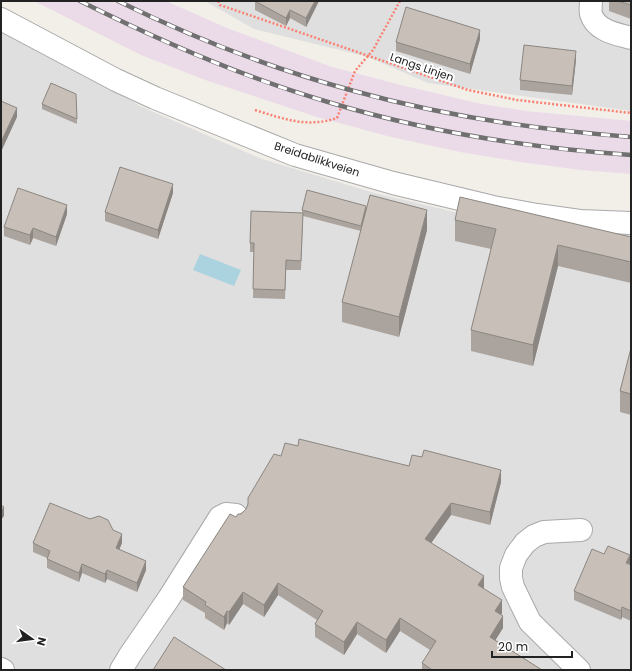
<svg xmlns="http://www.w3.org/2000/svg" width="632" height="671" viewBox="0 0 632 671" font-family="Poppins,sans-serif">
<style>
.residential{fill:#e0dfdf}
.railway{fill:#ebdbe8}
.water{fill:#aad3df}
.lines{fill:none;stroke-linecap:round;stroke-linejoin:round}
.minor-casing{stroke:#a9a9a9;stroke-width:24}
.path{stroke:#fa8072;stroke-width:2.5;stroke-dasharray:2 2;stroke-linecap:butt}
.minor{stroke:#fff;stroke-width:22}
.rail-casing{stroke:#707070;stroke-width:4.5}
.rail{stroke:#fff;stroke-width:3;stroke-dasharray:9;stroke-linecap:butt}
.wall{fill:#aba49e}
.shaded-wall{fill:#8b8681}
.building{fill:#c7bfb8;stroke:#8b8681}
.labels{text-anchor:middle;stroke-width:4;stroke-linejoin:round;paint-order:stroke}
.street-label{font-size:11px;fill:#222;stroke:#fff}
</style>
<rect width="100%" height="100%" fill="#f2efe9"/>
<path class="residential" d="M 205,1 L 631,1 L 631,111 L 428,83 L 368,57 L 254,29 Z
M 1,27 L 142,107 L 262,159 L 371,192 L 467,215 L 631,231 L 631,670 L 1,670 Z"/>
<path class="railway" d="M 34,1 L 166,1 L 227,28 L 332,67 L 397,84 L 477,103 L 526,111 L 631,121 L 631,174 L 581,170 L 520,162 L 460,152 L 387,136 L 317,117 L 208,81 L 141,55 Z"/>
<path class="water" d="M 200,254 L 241,270 L 234,286 L 193,270 Z"/>
<g class="lines">
<defs>
<path id="minor" d="M 591,1 C 591,5 590,10 591,14 C 596,31 617,34 631,38
M 1,19 L 116,80 L 155,98 L 295,155 L 393,183 L 493,207 L 537,215 L 580,221 L 631,223
M 1,669 L 3,670
M 121,670 L 130,655 L 169,598 L 220,517 L 226,514 L 236,515
M 579,670 L 530,622 L 513,587 L 511,578 L 511,568 L 516,555 L 525,543 L 534,536 L 544,532 L 581,530"/>
</defs>
<use href="#minor" class="minor-casing"/>
<path class="path" d="M 218,1 L 220,5 L 468,90 L 517,100 L 631,113
M 255,110 C 284,119 307,128 337,118 L 355,71 L 373,50 L 400,1"/>
<use href="#minor" class="minor"/>
<defs>
<path id="rail" d="M 80,1 C 160,41 242,77 328,102 C 427,132 529,148 631,155
M 118,1 C 193,38 273,69 354,91 C 444,116 538,130 631,137"/>
</defs>
<use href="#rail" class="rail-casing"/>
<use href="#rail" class="rail"/>
</g>
<path class="wall" d="M 255,1 L 319,1 L 306,27 L 290,18 L 286,26 L 255,10 Z
M 609,1 L 631,1 L 631,19 L 609,11 Z
M 480,39 L 470,74 L 396,51 L 396,42 Z
M 576,60 L 572,95 L 520,90 L 520,80 Z
M 76,94 L 77,124 L 42,109 L 42,104 Z
M 173,193 L 158,239 L 105,221 L 105,212 Z
M 302,210 L 366,210 L 427,230 L 399,337 L 342,322 L 342,302 L 361,231 L 303,216 L 301,270 L 286,270 L 285,299 L 253,298 L 254,252 L 250,252 L 250,243 L 302,213 Z
M 67,214 L 56,246 L 33,238 L 30,245 L 4,236 L 4,227 Z
M 455,220 L 631,237 L 631,283 L 558,266 L 533,366 L 471,351 L 471,330 L 491,249 L 455,241 Z
M 631,348 L 631,415 L 620,412 L 620,391 Z
M 298,446 L 501,482 L 490,525 L 451,515 L 431,543 L 484,589 L 502,613 L 501,615 L 503,628 L 495,640 L 542,670 L 422,670 L 422,663 L 430,650 L 400,631 L 386,653 L 357,634 L 344,655 L 315,637 L 315,624 L 317,620 L 278,595 L 264,617 L 243,604 L 229,625 L 227,623 L 224,630 L 205,618 L 205,613 L 183,600 L 183,587 L 236,517 L 246,509 L 248,506 L 248,498 L 281,456 Z
M 90,519 L 113,530 L 122,543 L 119,550 L 146,570 L 137,592 L 107,579 L 105,583 L 82,573 L 79,582 L 47,568 L 47,558 L 33,552 L 33,543 Z
M 630,565 L 631,565 L 631,621 L 622,617 L 621,620 L 574,600 L 574,591 Z"/>
<path class="shaded-wall" d="M 315,1 L 319,1 L 306,27 L 306,18 Z
M 290,10 L 290,18 L 286,26 L 286,18 Z
M 480,30 L 480,39 L 470,74 L 470,64 Z
M 576,51 L 576,60 L 572,95 L 572,86 Z
M 17,108 L 17,117 L 1,152 L 1,142 Z
M 173,184 L 173,193 L 158,239 L 158,230 Z
M 67,205 L 67,214 L 56,246 L 56,237 Z
M 366,206 L 366,211 L 361,231 L 361,226 Z
M 427,210 L 427,230 L 399,337 L 399,317 Z
M 33,228 L 33,238 L 30,245 L 30,235 Z
M 558,245 L 558,266 L 533,366 L 533,345 Z
M 501,470 L 501,482 L 490,525 L 490,512 Z
M 451,503 L 451,515 L 425,552 L 425,539 Z
M 4,507 L 4,516 L 1,520 L 1,511 Z
M 122,534 L 122,543 L 116,557 L 116,548 Z
M 630,555 L 630,564 L 626,563 Z
M 146,561 L 146,570 L 137,592 L 137,583 Z
M 82,564 L 82,573 L 79,582 L 79,573 Z
M 107,570 L 107,579 L 105,583 L 105,574 Z
M 484,576 L 484,589 L 478,585 Z
M 278,583 L 278,595 L 264,617 L 264,605 Z
M 243,592 L 243,604 L 229,625 L 229,612 Z
M 502,600 L 502,613 L 495,624 L 495,611 Z
M 622,607 L 622,617 L 621,620 L 621,611 Z
M 227,611 L 227,623 L 224,630 L 224,617 Z
M 503,616 L 503,628 L 490,649 L 490,637 Z
M 400,618 L 400,631 L 386,653 L 386,640 Z
M 357,622 L 357,634 L 344,655 L 344,642 Z"/>
<path class="building" d="M 255,1 L 315,1 L 306,18 L 290,10 L 286,18 Z
M 618,1 L 631,1 L 631,5 Z
M 406,7 L 480,30 L 470,64 L 396,42 Z
M 524,45 L 576,51 L 572,86 L 520,80 Z
M 51,83 L 76,94 L 77,119 L 42,104 Z
M 1,101 L 17,108 L 1,142 Z
M 120,167 L 173,184 L 158,230 L 105,212 Z
M 18,188 L 67,205 L 56,237 L 33,228 L 30,235 L 4,227 Z
M 307,190 L 366,206 L 361,226 L 302,210 Z
M 370,195 L 427,210 L 399,317 L 342,302 Z
M 460,197 L 631,237 L 631,262 L 558,245 L 533,345 L 471,330 L 496,229 L 455,220 Z
M 251,211 L 303,213 L 301,261 L 286,260 L 285,290 L 253,289 L 254,243 L 250,243 Z
M 631,348 L 631,394 L 620,391 Z
M 299,439 L 409,466 L 412,455 L 422,457 L 424,450 L 501,470 L 490,512 L 451,503 L 425,539 L 484,576 L 478,585 L 502,600 L 495,611 L 503,616 L 490,637 L 542,670 L 431,670 L 431,669 L 422,663 L 436,641 L 400,618 L 386,640 L 357,622 L 344,642 L 315,624 L 323,611 L 278,583 L 264,605 L 243,592 L 229,612 L 227,611 L 224,617 L 205,605 L 206,602 L 183,587 L 230,514 L 236,517 L 238,514 L 241,514 L 246,509 L 248,504 L 248,498 L 274,454 L 281,456 L 285,443 L 298,446 Z
M 50,503 L 90,519 L 99,516 L 108,520 L 113,530 L 122,534 L 116,548 L 146,561 L 137,583 L 107,570 L 105,574 L 82,564 L 79,573 L 47,559 L 50,551 L 33,543 Z
M 1,505 L 4,507 L 1,511 Z
M 608,546 L 630,555 L 626,563 L 631,565 L 631,611 L 622,607 L 621,611 L 574,591 L 592,549 L 604,554 Z
M 174,637 L 226,670 L 153,670 Z"/>
<g class="labels">
<g class="street-label">
<text transform="translate(422 67) rotate(19)" y="4">Langs Linjen</text>
<text transform="translate(317 159) rotate(18)" y="4">Breidablikkveien</text>
</g>
</g>
<rect width="632" height="671" fill="none" stroke="#222222" stroke-width="4"/>
<g transform="translate(32 639) rotate(104)" stroke="#ffffff" stroke-width="3" paint-order="stroke">
<path d="M0-3L7 15L0 10L-7 15Z" fill="#222222"/>
<text y="-6" font-size="11" font-weight="bold" text-anchor="middle" fill="#222222">N</text>
</g>
<path d="M492 651v6h80v-6" fill="none" stroke="#222222" stroke-width="2"/>
<text x="498" y="651" font-size="12" fill="#222222" stroke="#ffffff" stroke-width="3" paint-order="stroke">20 m</text>
</svg>
